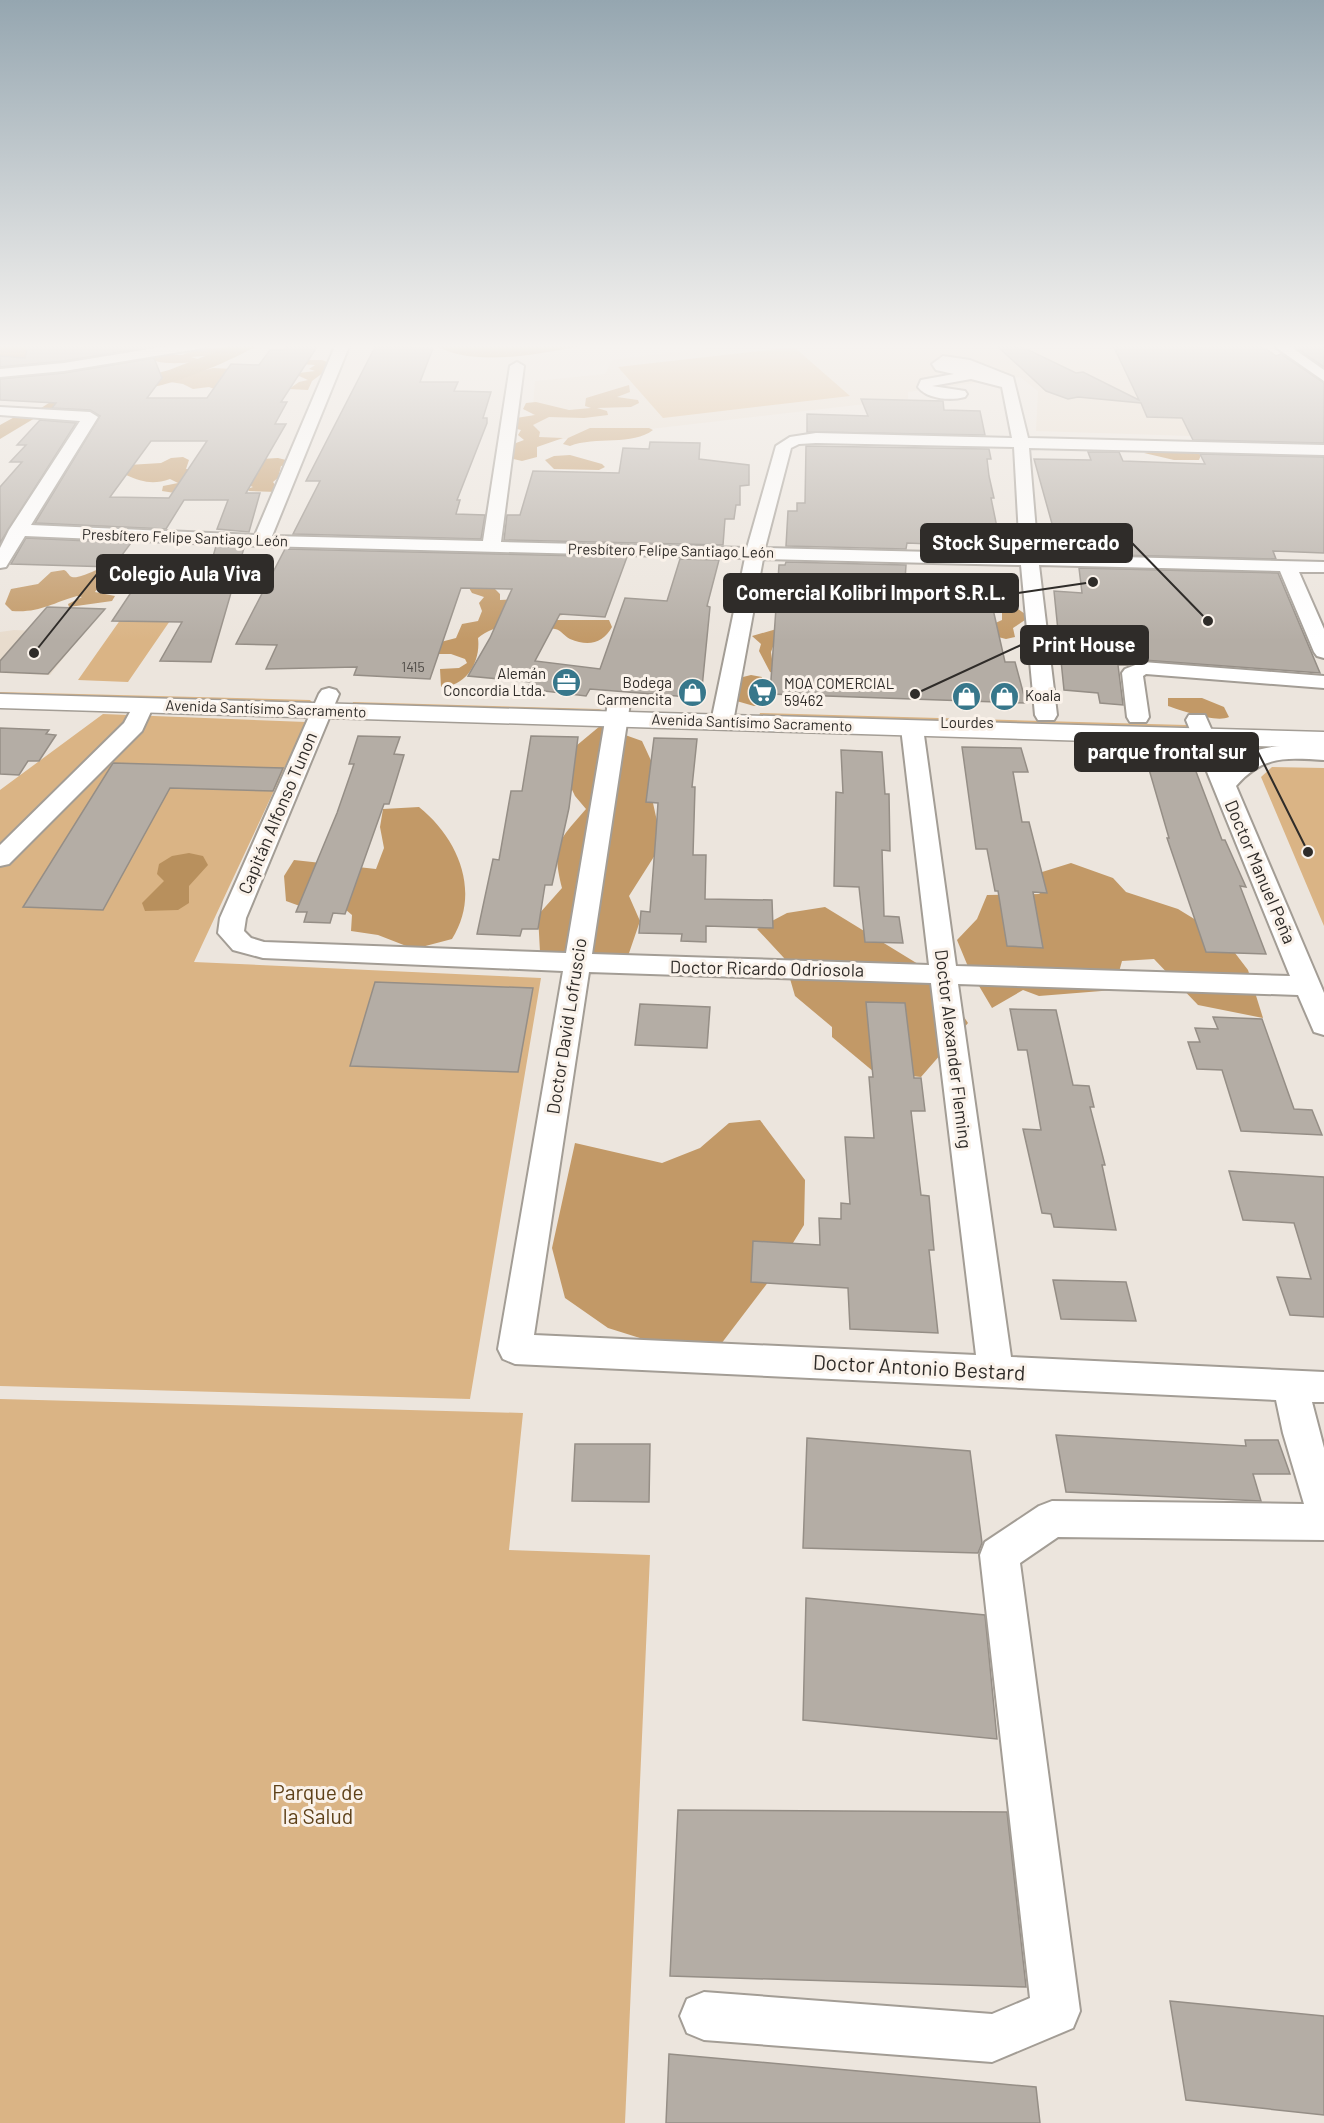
<svg xmlns="http://www.w3.org/2000/svg" width="1324" height="2123" viewBox="0 0 1324 2123" font-family="Barlow,sans-serif">
<style>
.built{fill:#e8dccd}
.green{fill:#dab485}
.forest{fill:#c29967}
.water{fill:#b8905d}
.building{fill:#b4ada5;stroke:#958e86;stroke-width:1.5;fill-rule:evenodd}
.lines{fill:none;stroke-linecap:round;stroke-linejoin:round}
.minor-casing{stroke:#a39d95;stroke-width:4}
.major-casing{stroke:#a39d95;stroke-width:3}
.minor{fill:#fff;fill-rule:evenodd}
.major{fill:#fff;fill-rule:evenodd}
.labels{text-anchor:middle;stroke-width:6;stroke-linejoin:round;paint-order:stroke}
.far-number-label{font-size:14px;fill:#504c48}
.far-street-label{font-size:15px;fill:#2f2c29;stroke:#faf2ea}
.far-poi-label{font-size:15px;fill:#2f2c29;stroke:#faf2ea;text-anchor:end}
.street-label{font-size:18px;fill:#2f2c29;stroke:#faf2ea}
.near-street-label{font-size:21px;fill:#2f2c29;stroke:#faf2ea}
.near-park-label{font-size:21px;fill:#5e4119;stroke:#faf2ea}
.leader{fill:none;stroke:#2f2c29;stroke-width:2}
.callout-dot{fill:#2f2c29;stroke:#faf2ea;stroke-width:2}
.callout{fill:#2f2c29;stroke:#2f2c29;stroke-width:2}
.callout-label{font-size:20px;text-anchor:middle;font-weight:bold;fill:#fff}
</style>
<rect width="100%" height="100%" fill="#ece5dd"/>
<path class="built" d="M 742,344 L 1193,344 L 1209,353 L 1253,438 L 1036,431 L 1038,391 L 1020,377 L 908,392 L 908,399 L 530,443 L 535,381 L 605,374 L 612,360 Z
M 14,630 L 83,633 L 50,675 L 0,673 L 0,632 Z"/>
<path class="green" d="M 794,347 L 850,396 L 663,418 L 618,367 Z
M 149,579 L 198,580 L 128,682 L 78,680 Z
M 0,692 L 310,700 L 312,702 L 309,704 L 0,695 Z
M 353,702 L 599,709 L 602,710 L 352,705 Z
M 760,713 L 1186,725 L 1189,727 L 759,716 Z
M 103,714 L 306,722 L 194,962 L 541,978 L 470,1399 L 0,1386 L 0,790 Z
M 1272,767 L 1324,768 L 1324,926 L 1261,777 Z
M 0,1399 L 523,1413 L 509,1550 L 650,1555 L 625,2123 L 0,2123 Z"/>
<path class="forest" d="M 0,344 L 44,344 L 38,349 L 55,362 L 46,365 L 0,371 Z
M 181,344 L 211,344 L 209,348 L 212,349 L 246,344 L 215,355 L 191,357 L 201,360 C 189,364 152,366 145,355 L 182,355 L 190,352 Z
M 301,360 L 322,360 L 327,362 L 324,372 L 312,381 L 308,390 L 289,389 L 299,382 L 308,380 L 299,376 L 299,373 L 315,371 L 309,369 L 315,365 L 301,364 Z
M 213,368 L 233,369 L 217,390 L 209,387 L 193,389 L 183,384 L 164,381 Z
M 629,385 L 630,392 L 617,397 L 638,400 L 639,403 L 631,407 L 597,408 L 607,411 L 608,415 L 584,418 L 549,417 L 533,425 L 540,432 L 539,437 L 563,438 L 537,447 L 537,457 L 522,461 L 496,455 L 497,450 L 524,440 L 518,435 L 521,430 L 513,428 L 517,423 L 516,418 L 535,415 L 523,409 L 526,403 L 536,402 L 569,410 L 591,408 L 585,406 L 586,398 Z
M 590,428 L 649,428 L 653,430 C 633,446 595,436 570,446 L 563,444 L 568,438 Z
M 1185,448 L 1201,455 L 1199,460 L 1174,460 L 1144,453 Z
M 570,455 L 602,464 L 605,467 L 599,470 L 554,469 L 545,460 L 554,456 Z
M 183,457 L 189,460 L 186,469 L 195,469 L 181,494 L 162,491 L 163,486 L 178,483 L 170,479 C 153,485 142,482 126,475 L 128,465 L 161,463 L 171,458 Z
M 278,458 L 290,461 L 287,465 L 281,466 L 278,478 L 273,482 L 276,486 L 281,486 L 277,492 L 249,491 L 247,489 L 253,487 L 248,485 L 252,475 L 259,472 L 250,470 L 261,459 Z
M 112,566 L 127,585 L 119,590 C 109,587 103,578 95,592 L 115,596 L 112,601 L 69,607 L 68,604 L 82,597 L 77,596 C 52,603 40,613 12,611 L 5,604 L 11,589 L 38,584 L 51,572 L 64,570 C 67,571 68,574 70,576 C 77,582 99,566 112,566 Z
M 469,588 L 494,588 L 500,594 L 500,600 L 517,599 L 580,613 L 554,616 L 553,620 L 609,620 L 612,627 C 603,643 589,647 570,639 C 564,636 561,630 555,629 C 531,625 496,621 478,638 C 481,662 466,687 441,687 L 440,669 L 459,668 L 467,663 L 465,659 L 451,654 L 438,654 L 433,644 L 456,638 L 462,624 L 478,621 L 482,611 L 479,603 L 484,597 L 472,593 Z
M 1002,609 L 1018,609 L 1025,614 L 1025,620 L 1013,628 L 1015,637 L 1006,639 L 994,636 L 991,625 L 1002,620 Z
M 780,628 L 771,652 L 774,673 L 770,672 L 759,651 L 761,644 L 752,636 Z
M 751,675 L 762,677 L 764,688 L 772,694 L 769,704 L 754,706 L 733,700 L 731,680 Z
M 1168,698 L 1202,698 L 1224,707 L 1229,717 C 1216,723 1183,711 1168,706 Z
M 600,726 L 642,741 L 654,767 L 653,803 L 662,844 L 629,896 L 640,921 L 628,956 L 573,966 L 540,952 L 538,915 L 562,888 C 551,845 559,840 586,809 L 575,796 L 564,773 L 576,746 Z
M 419,807 C 459,839 481,893 452,939 L 414,949 L 378,935 L 351,931 L 352,915 L 333,899 L 308,909 L 286,901 L 284,876 L 294,860 L 376,869 L 384,848 L 380,827 L 383,809 Z
M 1071,863 L 1113,878 L 1126,892 L 1178,909 L 1222,936 L 1248,970 L 1263,1018 L 1198,1005 L 1154,959 L 1122,961 L 1114,990 L 1039,996 L 1023,990 L 992,1008 L 969,969 L 957,940 L 977,919 L 987,895 L 1040,894 L 1026,877 Z
M 825,907 L 936,975 L 968,1023 L 921,1077 L 874,1072 L 832,1037 L 832,1027 L 795,996 L 784,958 L 757,929 L 787,913 Z
M 760,1120 L 805,1180 L 804,1225 L 772,1277 L 721,1344 L 659,1344 L 608,1328 L 565,1298 L 552,1248 L 575,1143 L 662,1163 L 700,1148 L 729,1123 Z"/>
<path class="water" d="M 236,344 L 260,344 C 235,359 190,378 162,385 C 122,395 82,396 45,413 L 38,410 L 52,401 L 169,370 Z
M 433,344 L 592,344 C 547,352 473,370 433,344 Z
M 20,414 L 40,415 L 0,439 L 0,425 Z
M 189,853 L 203,856 L 208,865 L 189,886 L 189,903 L 178,910 L 145,911 L 142,903 L 164,881 L 157,874 L 159,864 L 172,856 Z"/>
<path class="building" d="M 78,344 L 79,348 L 116,344 L 149,344 L 150,347 L 64,361 L 0,367 L 0,356 L 25,358 L 28,346 Z
M 287,344 L 319,344 L 281,402 L 287,402 L 275,424 L 286,424 L 246,493 L 260,493 L 249,532 L 217,529 L 228,500 L 184,500 L 166,529 L 35,523 L 100,416 L 90,410 L 52,408 L 56,403 L 0,400 L 0,379 L 64,373 L 154,358 L 162,378 L 147,398 L 207,398 L 231,364 L 259,365 L 270,350 L 284,350 ZM 151,441 L 207,441 L 169,498 L 110,497 Z
M 995,344 L 1016,344 L 1076,373 L 1083,372 L 1139,400 L 1113,345 L 1213,348 L 1208,344 L 1259,344 L 1276,356 L 1281,354 L 1324,383 L 1324,443 L 1193,440 L 1182,418 L 1147,417 L 1141,403 L 1078,397 L 1068,399 L 1046,391 Z
M 1301,344 L 1324,344 L 1324,367 L 1295,347 Z
M 375,347 L 433,348 L 420,382 L 458,382 L 454,391 L 491,392 L 483,418 L 487,418 L 487,423 L 457,500 L 460,500 L 456,514 L 485,515 L 481,539 L 293,534 L 320,481 L 306,481 Z
M 861,399 L 943,401 L 944,410 L 980,411 L 985,435 L 807,432 L 807,414 L 868,416 Z
M 40,420 L 76,423 L 0,543 L 0,487 L 22,462 L 10,462 L 26,445 L 17,445 Z
M 650,442 L 700,443 L 699,459 L 749,465 L 749,485 L 740,486 L 740,505 L 736,505 L 734,519 L 725,519 L 723,545 L 504,540 L 507,515 L 520,515 L 533,471 L 619,473 L 623,448 L 649,449 Z
M 806,446 L 989,449 L 991,459 L 987,459 L 989,476 L 994,498 L 991,498 L 1001,547 L 907,543 L 906,549 L 786,546 L 788,511 L 797,511 L 797,503 L 805,503 Z
M 1088,452 L 1119,452 L 1123,461 L 1205,464 L 1200,454 L 1324,457 L 1324,553 L 1273,551 L 1276,559 L 1077,554 L 1076,550 L 1059,549 L 1034,459 L 1091,460 Z
M 26,538 L 131,543 L 113,567 L 11,564 Z
M 216,546 L 244,548 L 211,662 L 160,661 L 182,622 L 112,621 L 144,573 L 208,574 Z
M 285,549 L 627,557 L 605,617 L 560,614 L 535,661 L 600,669 L 625,598 L 667,601 L 680,559 L 719,560 L 707,606 L 710,607 L 701,698 L 590,689 L 586,696 L 527,689 L 531,682 L 468,676 L 490,638 L 512,589 L 461,588 L 430,679 L 354,675 L 357,667 L 266,669 L 277,645 L 236,644 Z
M 786,562 L 906,565 L 905,581 L 988,587 L 1005,662 L 1015,662 L 1026,703 L 770,694 L 779,565 L 785,565 Z
M 1079,568 L 1278,573 L 1320,673 L 1143,660 L 1128,665 L 1118,665 L 1123,705 L 1100,703 L 1098,693 L 1064,690 L 1054,591 L 1082,593 Z
M 47,607 L 105,609 L 48,674 L 0,672 L 0,661 Z
M 0,728 L 49,730 L 46,734 L 56,735 L 39,761 L 28,761 L 19,775 L 0,774 Z
M 358,736 L 400,737 L 394,754 L 404,755 L 389,804 L 384,804 L 345,914 L 333,913 L 330,923 L 304,922 L 307,912 L 296,912 L 337,813 L 354,764 L 349,764 Z
M 531,736 L 578,737 L 569,808 L 552,885 L 545,885 L 538,929 L 522,929 L 520,936 L 477,934 L 493,859 L 499,860 L 511,791 L 522,791 Z
M 654,738 L 697,739 L 692,787 L 695,787 L 693,855 L 706,855 L 705,899 L 772,900 L 773,928 L 706,926 L 706,942 L 681,941 L 682,934 L 639,933 L 641,911 L 650,912 L 656,833 L 658,803 L 646,802 Z
M 962,747 L 1021,748 L 1028,772 L 1013,772 L 1022,822 L 1029,822 L 1047,893 L 1033,892 L 1043,948 L 1007,946 L 998,891 L 995,891 L 987,849 L 976,849 Z
M 841,750 L 882,752 L 885,794 L 889,794 L 890,851 L 882,850 L 884,916 L 899,917 L 903,943 L 865,942 L 859,887 L 834,886 L 836,792 L 843,793 Z
M 1146,759 L 1192,761 L 1222,840 L 1225,840 L 1246,887 L 1240,886 L 1266,954 L 1206,952 L 1167,838 L 1169,838 Z
M 113,763 L 283,768 L 273,791 L 170,788 L 103,910 L 23,907 Z
M 375,982 L 533,988 L 518,1072 L 350,1066 Z
M 866,1002 L 905,1003 L 914,1078 L 921,1078 L 925,1111 L 911,1111 L 921,1195 L 929,1196 L 934,1250 L 929,1250 L 938,1333 L 850,1329 L 848,1288 L 751,1282 L 753,1241 L 820,1245 L 819,1218 L 841,1219 L 841,1203 L 850,1204 L 845,1137 L 874,1138 L 869,1077 L 873,1077 Z
M 640,1004 L 710,1007 L 707,1048 L 635,1045 Z
M 1010,1009 L 1056,1010 L 1073,1085 L 1089,1086 L 1094,1107 L 1090,1107 L 1105,1165 L 1102,1165 L 1116,1230 L 1054,1227 L 1051,1214 L 1042,1213 L 1023,1129 L 1041,1130 L 1027,1050 L 1018,1050 Z
M 1213,1017 L 1262,1019 L 1294,1109 L 1312,1110 L 1322,1135 L 1241,1131 L 1222,1070 L 1197,1069 L 1188,1042 L 1200,1042 L 1195,1028 L 1218,1029 Z
M 1229,1171 L 1324,1177 L 1324,1317 L 1290,1315 L 1277,1277 L 1311,1279 L 1294,1223 L 1243,1220 Z
M 1053,1280 L 1126,1282 L 1136,1321 L 1061,1319 Z
M 1056,1435 L 1246,1446 L 1245,1440 L 1278,1440 L 1290,1474 L 1253,1474 L 1261,1501 L 1066,1492 Z
M 807,1438 L 970,1451 L 982,1543 L 978,1553 L 803,1548 Z
M 575,1444 L 650,1444 L 649,1502 L 572,1501 Z
M 806,1598 L 985,1615 L 997,1739 L 803,1720 Z
M 678,1810 L 1007,1812 L 1026,1987 L 670,1976 Z
M 1170,2001 L 1324,2016 L 1324,2115 L 1186,2100 Z
M 669,2054 L 1036,2087 L 1040,2123 L 666,2123 Z"/>
<g class="lines">
<defs>
<path id="minor" d="M 180,344 L 211,344 L 204,348 L 64,371 L 0,377 L 0,369 L 64,363 Z
M 336,344 L 350,344 L 272,536 L 483,541 L 510,366 L 517,362 L 524,366 L 501,542 L 747,548 L 776,446 L 790,437 L 816,433 L 1012,438 L 1002,387 L 971,379 L 932,386 L 965,391 L 967,394 L 965,397 C 950,401 927,399 918,387 L 921,380 L 954,374 L 936,370 L 932,364 L 943,356 L 970,360 L 1013,377 L 1028,438 L 1324,445 L 1324,455 L 1029,448 L 1038,555 L 1324,562 L 1324,572 L 1299,572 L 1324,629 L 1324,658 L 1317,656 L 1314,652 L 1280,571 L 1039,565 L 1057,715 L 1054,720 L 1038,720 L 1035,715 L 1021,565 L 763,559 L 733,722 L 730,727 L 714,727 L 711,722 L 745,558 L 261,546 L 25,536 L 6,567 L 0,568 L 0,548 L 9,530 L 80,421 L 0,415 L 0,407 L 90,412 L 98,417 L 31,525 L 255,535 ZM 816,443 L 1014,447 L 1020,554 L 765,548 L 791,448 L 799,444 Z
M 1271,344 L 1287,344 L 1324,370 L 1324,381 Z
M 1143,662 L 1324,676 L 1324,688 L 1146,674 L 1143,676 L 1149,717 L 1146,722 L 1130,722 L 1127,717 L 1122,673 L 1125,669 Z
M 329,688 L 336,690 L 339,694 L 246,918 L 244,931 L 251,938 L 264,942 L 566,953 L 608,703 L 612,699 L 626,699 L 630,703 L 592,954 L 929,965 L 901,728 L 904,723 L 920,723 L 923,728 L 956,966 L 1290,976 L 1186,720 L 1189,715 L 1205,715 L 1228,767 C 1252,742 1292,745 1324,746 L 1324,760 C 1285,758 1263,755 1236,786 L 1324,993 L 1324,1035 L 1314,1032 L 1298,995 L 958,984 L 1011,1357 L 1324,1372 L 1324,1402 L 1312,1402 L 1324,1448 L 1324,1540 L 1058,1537 L 1020,1563 L 1080,2011 L 1073,2028 L 992,2062 L 704,2040 L 687,2033 L 680,2016 L 687,1999 L 704,1992 L 992,2014 L 1030,1998 L 980,1555 L 985,1542 L 1039,1506 L 1052,1501 L 1304,1504 L 1283,1433 L 1276,1400 L 515,1364 L 503,1359 L 498,1349 L 563,971 L 263,958 L 233,950 L 218,933 L 220,918 L 319,694 L 322,690 ZM 589,972 L 931,983 L 976,1355 L 534,1335 Z
M 143,699 L 150,701 L 154,705 L 142,731 L 9,864 L 0,866 L 0,845 L 124,723 L 136,701 Z"/>
<path id="major" d="M 0,694 L 1324,732 L 1324,748 L 0,708 Z"/>
</defs>
<use href="#minor" class="minor-casing"/>
<use href="#major" class="major-casing"/>
<use href="#minor" class="minor"/>
<use href="#major" class="major"/>
</g>
<linearGradient id="sky" x2="0" y2="1"><stop stop-color="#95a6b0"/><stop offset="0.54" stop-color="#f6f3f0"/><stop offset="1" stop-color="#f6f3f0" stop-opacity="0"/></linearGradient>
<rect width="1324" height="641" fill="url(#sky)"/>
<defs>
<symbol id="office-disc" viewBox="-11 -11 22 22"><circle r="9.5" fill="#37778b" stroke="#faf2ea"/><path d="M-6-3h4V-5.5h4V-3h4V5H-6ZM-1-4.5V-3h2v-1.5ZM-6 0V1H6V0Z" fill="#fff"/></symbol>
<symbol id="shop-disc" viewBox="-11 -11 22 22"><circle r="9.5" fill="#37778b" stroke="#faf2ea"/><path d="M-5-2.5h2.3a2.7 3.5 0 0 1 5.4 0H5L5.5 6h-11ZM-1.5-2.5h3a1.5 2.3 0 0 0-3 0Z" fill="#fff"/></symbol>
<symbol id="supermarket-disc" viewBox="-11 -11 22 22"><circle r="9.5" fill="#37778b" stroke="#faf2ea"/><path d="M-6-5.5h2.5l.6 2H6L4.5 2H-2.5L-4.4-4H-6ZM-1.5 3.2a1.3 1.3 0 1 0 .1 0ZM3 3.2a1.3 1.3 0 1 0 .1 0Z" fill="#fff"/></symbol>
</defs>
<g fill-rule="evenodd">
<use href="#office-disc" x="550" y="666" width="33" height="33"/>
<use href="#shop-disc" x="676" y="676" width="33" height="33"/>
<use href="#supermarket-disc" x="746" y="676" width="33" height="33"/>
<use href="#shop-disc" x="950" y="680" width="33" height="33"/>
<use href="#shop-disc" x="988" y="680" width="33" height="33"/>
</g>
<g class="labels">
<g class="far-number-label">
<text x="413" y="672">1415</text>
</g>
<g class="far-street-label">
<text transform="translate(185 538) rotate(2)" y="5">Presbítero Felipe Santiago León</text>
<text transform="translate(671 551) rotate(1)" y="5">Presbítero Felipe Santiago León</text>
<text transform="translate(266 709) rotate(2)" y="5">Avenida Santísimo Sacramento</text>
<text transform="translate(752 723) rotate(2)" y="5">Avenida Santísimo Sacramento</text>
</g>
<g class="far-poi-label">
<text x="546" y="679">Alemán<tspan x="546" dy="17">Concordia Ltda.</tspan></text>
<text x="672" y="688">Bodega<tspan x="672" dy="17">Carmencita</tspan></text>
<text x="784" y="689" text-anchor="start">MOA COMERCIAL<tspan x="784" dy="17">59462</tspan></text>
<text x="1025" y="701" text-anchor="start">Koala</text>
<text x="967" y="728" text-anchor="middle">Lourdes</text>
</g>
<g class="street-label">
<text transform="translate(278 813) rotate(-67)" y="6">Capitán Alfonso Tunon</text>
<text transform="translate(1260 872) rotate(67)" y="6">Doctor Manuel Peña</text>
<text transform="translate(767 969) rotate(1)" y="6">Doctor Ricardo Odriosola</text>
<text transform="translate(567 1026) rotate(-81)" y="6">Doctor David Lofruscio</text>
<text transform="translate(953 1049) rotate(83)" y="6">Doctor Alexander Fleming</text>
</g>
<g class="near-street-label">
<text transform="translate(919 1368) rotate(3)" y="7">Doctor Antonio Bestard</text>
</g>
<g class="near-park-label">
<text x="318" y="1800">Parque de<tspan x="318" dy="24">la Salud</tspan></text>
</g>
</g>
<path class="leader" d="M1208 621L1132 543M34 653L97 574M1093 582L1018 593M915 694L1021 645M1308 852L1258 752"/>
<g class="callout-dot">
<circle cx="1208" cy="621" r="6"/>
<circle cx="34" cy="653" r="6"/>
<circle cx="1093" cy="582" r="6"/>
<circle cx="915" cy="694" r="6"/>
<circle cx="1308" cy="852" r="6"/>
</g>
<g class="callout">
<rect x="921" y="524" width="211" height="38" rx="6"/>
<rect x="97" y="555" width="176" height="38" rx="6"/>
<rect x="724" y="574" width="294" height="38" rx="6"/>
<rect x="1021" y="626" width="127" height="38" rx="6"/>
<rect x="1075" y="733" width="183" height="38" rx="6"/>
</g>
<g class="callout-label">
<text x="1026" y="550">Stock Supermercado</text>
<text x="185" y="581">Colegio Aula Viva</text>
<text x="871" y="600">Comercial Kolibri Import S.R.L.</text>
<text x="1084" y="652">Print House</text>
<text x="1167" y="759">parque frontal sur</text>
</g>
</svg>
